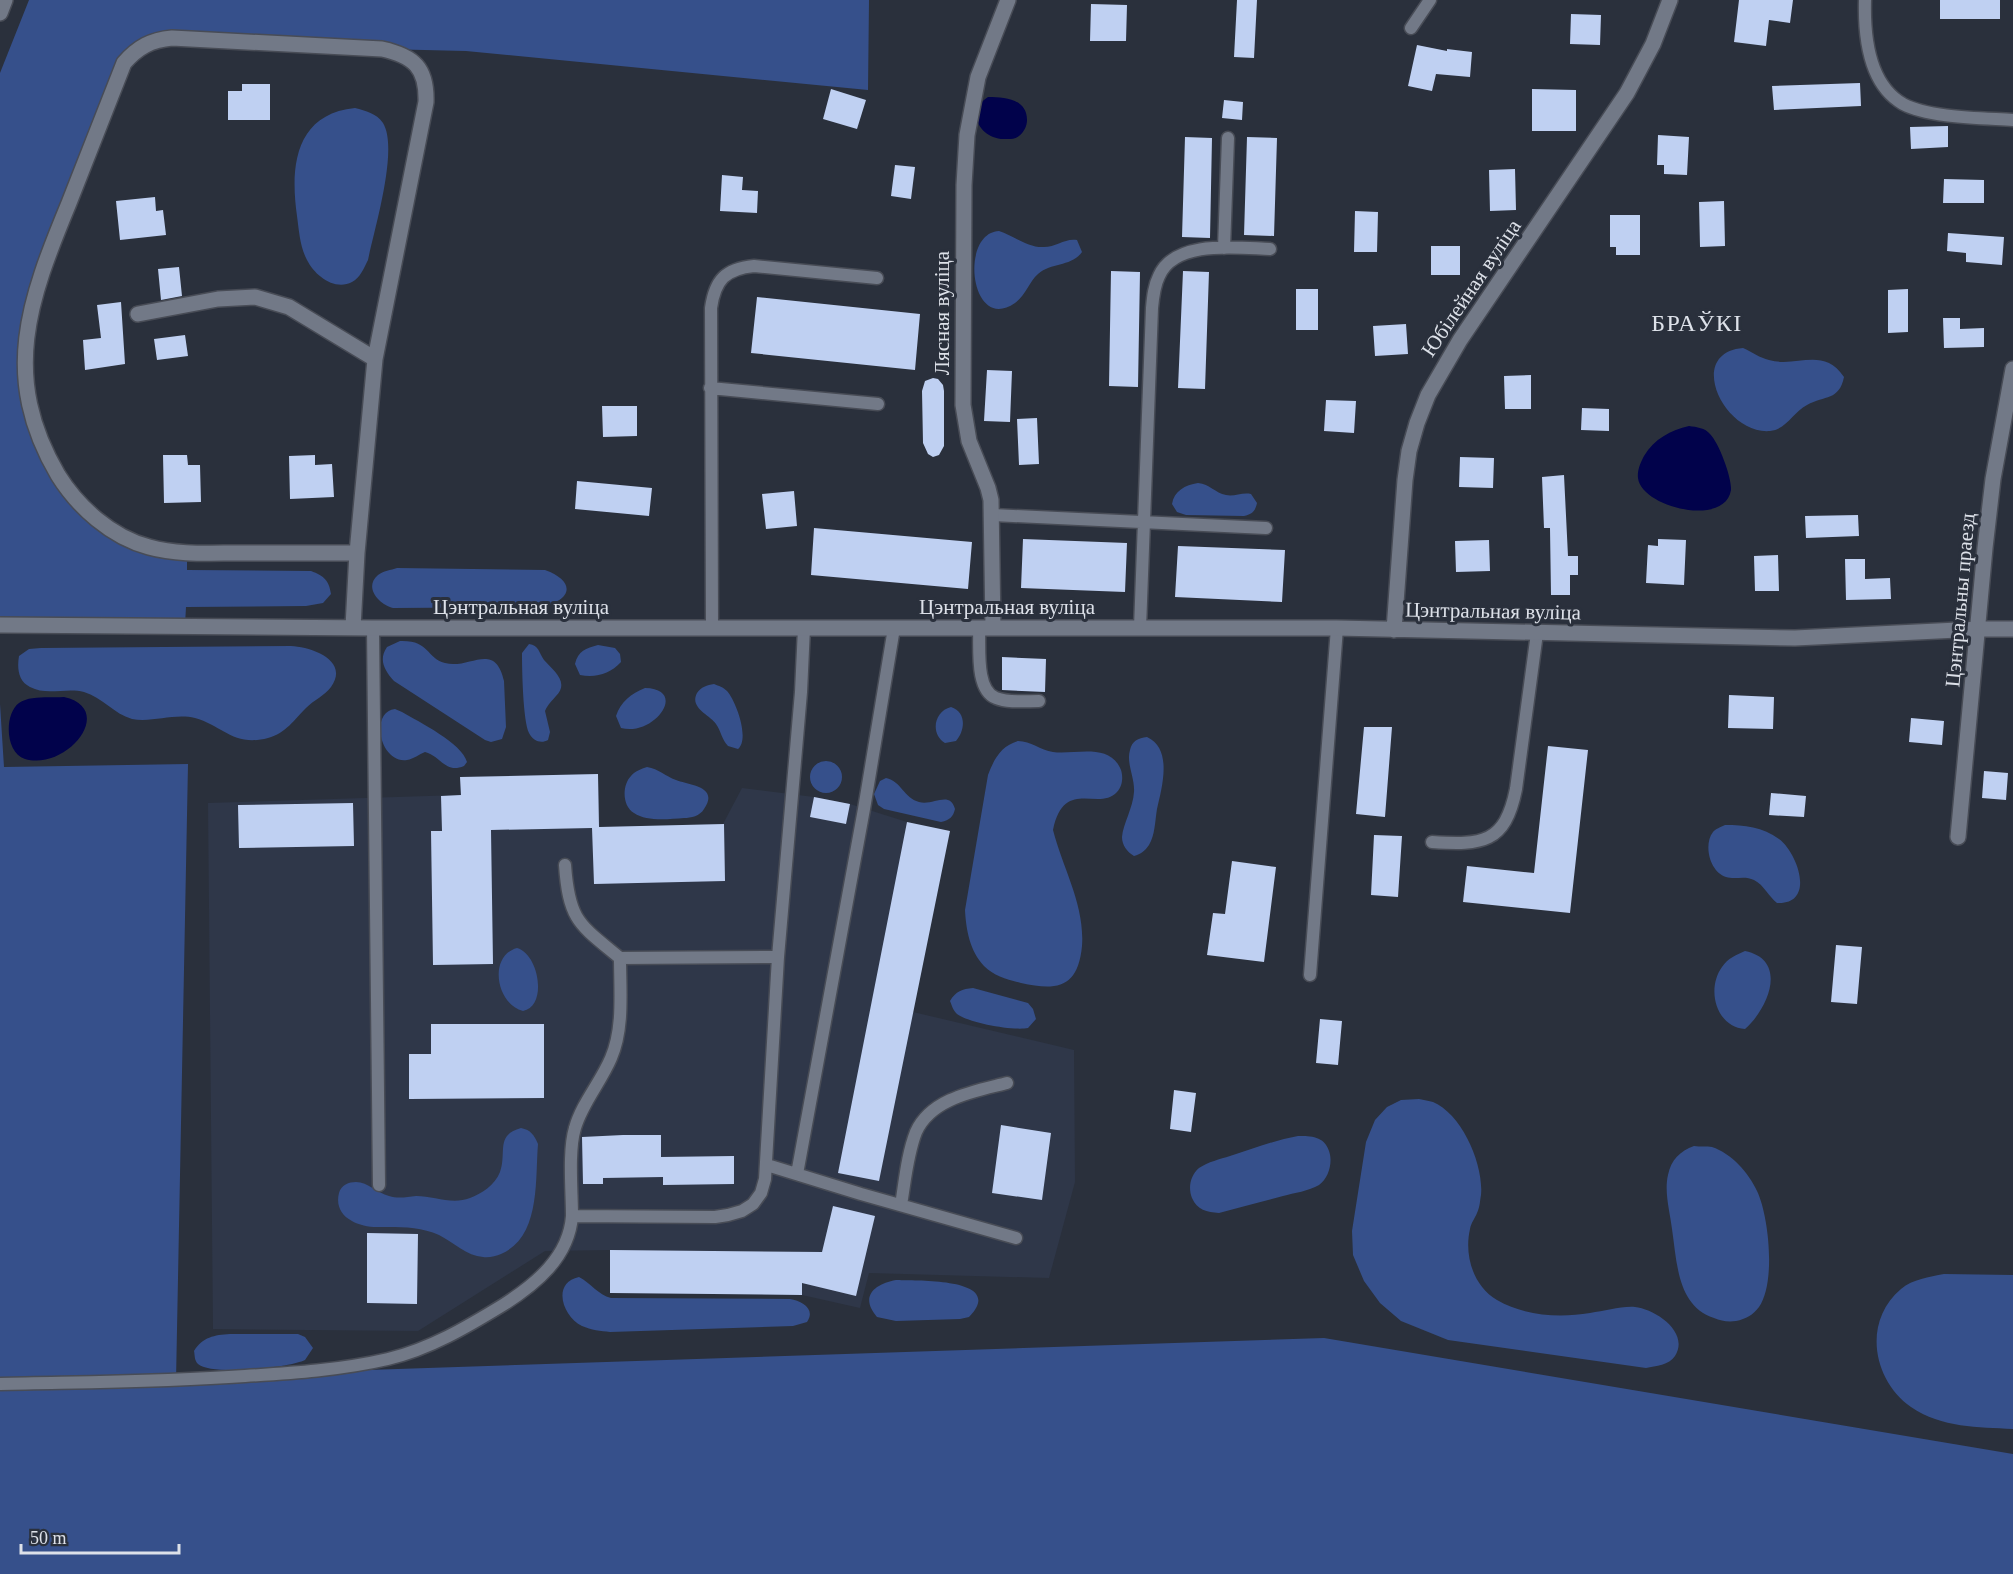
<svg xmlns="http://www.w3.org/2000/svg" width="2013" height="1574" viewBox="0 0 2013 1574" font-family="Georgia,serif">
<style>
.built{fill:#2f3749}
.green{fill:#36508b}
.water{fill:#01024b}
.building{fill:#bfd0f2}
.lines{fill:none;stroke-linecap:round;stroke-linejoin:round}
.lane-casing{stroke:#484c56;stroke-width:15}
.street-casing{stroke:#484c56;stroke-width:18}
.secondary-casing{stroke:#484c56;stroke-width:18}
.lane{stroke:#727987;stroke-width:12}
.street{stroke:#727987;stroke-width:15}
.secondary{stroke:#727987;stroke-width:15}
.labels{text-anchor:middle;stroke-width:6;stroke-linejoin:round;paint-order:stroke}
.street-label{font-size:21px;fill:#dde1e9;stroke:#2a303c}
.quarter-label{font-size:24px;letter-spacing:1.5px;fill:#dde1e9;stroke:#2a303c}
</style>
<rect width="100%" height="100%" fill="#2a303c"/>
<path class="built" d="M 598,774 L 600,827 L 723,824 L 742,788 L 814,797 L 850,804 L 907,822 L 913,1012 L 1074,1050 L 1075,1182 L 1049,1278 L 869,1273 L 860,1308 L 802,1295 L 610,1293 L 610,1250 L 545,1251 L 418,1331 L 213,1329 L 208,803 L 460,795 L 460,777 Z"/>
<path class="green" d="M 29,0 L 869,0 L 868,90 L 466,51 L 382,49 L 172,38 L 132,54 L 26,328 L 42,445 L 108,527 L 187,553 L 187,570 L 311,571 C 324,576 329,580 331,594 L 323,603 L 306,606 L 186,607 L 185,625 L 0,625 L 0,73 Z
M 355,108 C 366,111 376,113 383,123 C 399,149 374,230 368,260 C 364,268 360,278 352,282 C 335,291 315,276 307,260 C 300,247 299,231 297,216 C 290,167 295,114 355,108 Z
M 999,231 C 1014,236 1028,248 1044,247 C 1056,247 1065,238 1077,240 L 1082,252 C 1071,267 1052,262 1038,274 C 1029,282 1026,295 1015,303 C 970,334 959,233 999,231 Z
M 1743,348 C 1752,352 1760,358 1769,360 C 1797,368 1823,346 1844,377 C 1839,401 1825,395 1807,405 C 1793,412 1787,429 1770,431 C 1724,435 1685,353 1743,348 Z
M 1198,483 C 1210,484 1215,493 1226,495 C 1234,497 1242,492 1251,494 L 1257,503 C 1255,512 1252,514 1244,516 L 1186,515 L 1177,512 L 1172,504 C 1174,491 1185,485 1198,483 Z
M 397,568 L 545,570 C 578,582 571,602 539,607 L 393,608 C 380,605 363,588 378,575 C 383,571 391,570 397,568 Z
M 400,641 C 430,640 426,658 445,663 C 469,670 495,640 504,681 L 506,727 L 502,739 L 491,742 L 485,740 L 394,681 C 385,671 378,660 387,647 Z
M 529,644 C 539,645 539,653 544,660 C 553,670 570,682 556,696 C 552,701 548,704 545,711 L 550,732 L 548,740 C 541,744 533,741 529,733 C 523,721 522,669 522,653 Z
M 598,645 L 615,648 L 620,654 L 621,662 C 610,674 596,678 580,675 L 575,664 C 578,651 586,648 598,645 Z
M 291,646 C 311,647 350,660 331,687 C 324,696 314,700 306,708 C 294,720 286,733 268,738 C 234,747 223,726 195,718 C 174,713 152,723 132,719 C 114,714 102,697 84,692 C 67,687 47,696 30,687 C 18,681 17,668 19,656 L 29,649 L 41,648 Z
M 714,684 C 719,686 723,687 727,691 C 736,701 750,739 738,749 L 728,746 C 722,740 721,731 716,724 C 710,715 689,708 697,693 C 701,687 707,685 714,684 Z
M 645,688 C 689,689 654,737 621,728 L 616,716 C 621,701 631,694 645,688 Z
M 0,704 L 4,767 L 188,764 L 176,1381 L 308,1372 L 1324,1338 L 2013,1454 L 2013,1574 L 0,1574 Z
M 951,707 C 967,712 965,731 956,741 L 945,743 C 930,734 934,711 951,707 Z
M 395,709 L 402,712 C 419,722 462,743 467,762 L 464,766 C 445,774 441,756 425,752 C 419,754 414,759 407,760 C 380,764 369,712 395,709 Z
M 1147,737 C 1173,749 1162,787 1157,809 C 1155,821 1155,835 1149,845 C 1145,851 1141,854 1134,856 C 1127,852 1122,845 1122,837 C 1123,824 1133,808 1134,792 C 1135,778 1126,763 1130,750 C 1132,741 1138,738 1147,737 Z
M 1018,741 C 1031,741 1040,750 1053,752 C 1075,755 1110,742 1121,770 C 1123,776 1123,786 1117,792 C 1099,812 1064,777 1053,830 C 1063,869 1085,905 1082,946 C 1078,988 1057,991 1021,983 C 1008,980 994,976 984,966 C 970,951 966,930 965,910 L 988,775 C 994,759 1001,746 1018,741 Z
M810 777a16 16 0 1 1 32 0a16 16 0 1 1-32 0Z
M 647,767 C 659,769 665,776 676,780 C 688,785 720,786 704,809 C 700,816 691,818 684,818 C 669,819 647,822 634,813 C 622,806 622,785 631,776 C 635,771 641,769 647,767 Z
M 886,778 C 901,781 904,798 919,802 C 933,806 950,790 955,809 C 953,817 950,820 941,822 L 884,809 L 878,805 L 874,794 L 880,781 Z
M 1725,825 C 1744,825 1763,827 1779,839 C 1798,853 1816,905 1777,903 C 1769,897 1764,885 1754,880 C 1744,875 1736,880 1726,877 C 1710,872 1703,845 1713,832 C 1715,829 1721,827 1725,825 Z
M 517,948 C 539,954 548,1006 523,1011 C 496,1004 488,956 517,948 Z
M 1745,951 C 1789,960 1768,1009 1745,1029 C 1716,1027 1706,989 1722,967 C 1728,958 1736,955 1745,951 Z
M 973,988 L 1028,1003 L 1033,1009 L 1036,1019 L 1028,1028 C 1013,1031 969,1023 957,1014 C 953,1010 952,1006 950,1001 C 956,991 962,989 973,988 Z
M 1419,1099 C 1424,1100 1429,1101 1433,1102 C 1462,1114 1484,1165 1481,1195 C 1480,1200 1480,1207 1477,1213 C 1475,1218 1471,1223 1470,1229 C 1464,1255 1473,1286 1497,1300 C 1525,1316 1559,1318 1590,1313 C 1605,1311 1621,1306 1635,1307 C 1655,1309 1690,1332 1675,1356 C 1669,1365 1656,1366 1646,1368 L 1448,1340 L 1401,1321 L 1380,1303 L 1364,1281 L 1353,1255 L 1352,1231 L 1366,1142 L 1375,1120 L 1387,1107 L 1401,1100 Z
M 521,1128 C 531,1130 534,1135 538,1144 C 535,1179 541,1237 501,1254 C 496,1256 489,1258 483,1257 C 467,1256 453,1242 439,1235 C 419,1226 398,1227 377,1227 C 358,1227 333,1217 339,1193 C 341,1185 349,1182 356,1182 C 368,1182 377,1193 389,1196 C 398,1199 407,1197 416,1196 C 434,1196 452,1205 470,1198 C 481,1194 495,1185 500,1172 C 507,1153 495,1135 521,1128 Z
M 1298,1136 C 1311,1136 1324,1136 1329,1151 C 1333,1162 1329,1178 1319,1185 C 1309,1191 1294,1193 1283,1196 C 1261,1202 1240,1207 1219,1213 C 1207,1212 1197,1210 1192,1198 C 1188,1188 1190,1176 1199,1168 C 1208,1162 1220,1159 1230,1156 C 1253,1149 1275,1140 1298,1136 Z
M 1694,1146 C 1700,1147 1707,1146 1712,1147 C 1731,1153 1749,1173 1757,1191 C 1769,1216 1776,1283 1759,1307 C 1753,1315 1746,1319 1736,1321 C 1728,1322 1721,1321 1714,1318 C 1677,1306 1677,1262 1672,1229 C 1670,1212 1664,1192 1668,1175 C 1671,1160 1680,1151 1694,1146 Z
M 1944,1274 L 2013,1275 L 2013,1429 C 1978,1427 1942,1428 1911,1407 C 1873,1380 1862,1322 1901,1289 C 1913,1279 1929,1277 1944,1274 Z
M 579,1277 C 591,1283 598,1295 611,1298 L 790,1299 C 802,1301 816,1309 807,1322 L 793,1326 L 610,1332 C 601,1331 591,1330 582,1326 C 563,1317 551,1283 579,1277 Z
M 896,1280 C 914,1281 1008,1277 969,1317 L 960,1319 L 896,1321 L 877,1317 C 859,1296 875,1284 896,1280 Z
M 230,1334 L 298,1334 L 305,1337 L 313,1348 L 305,1360 C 288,1368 211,1376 198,1364 C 194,1360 195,1355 194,1351 C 203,1337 214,1335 230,1334 Z"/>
<path class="water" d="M 988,97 C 1005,97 1027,99 1027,120 C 1027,126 1024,132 1019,136 C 1014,140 1008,139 1001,139 C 977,136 967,110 988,97 Z
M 1689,426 C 1697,427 1705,428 1710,434 C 1719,443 1732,478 1731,490 C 1725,528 1641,507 1638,478 C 1637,470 1641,462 1644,456 C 1654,439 1671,430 1689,426 Z
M 64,697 C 117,709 67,771 25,759 C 5,753 4,714 19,703 C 30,695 51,698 64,697 Z"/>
<path class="building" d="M 1237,0 L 1257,0 L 1254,58 L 1234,57 Z
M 1739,0 L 1793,0 L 1790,23 L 1769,20 L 1766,46 L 1734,42 Z
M 1940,0 L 2000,0 L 2000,19 L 1940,19 Z
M 1091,4 L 1127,5 L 1126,41 L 1090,41 Z
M 1571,14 L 1601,15 L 1600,45 L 1570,44 Z
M 1417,45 L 1447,51 L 1447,49 L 1472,52 L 1470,77 L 1436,74 L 1432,91 L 1408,86 Z
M 1860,83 L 1861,106 L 1774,110 L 1772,86 Z
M 242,84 L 270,84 L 270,120 L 228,120 L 228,91 L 242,91 Z
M 831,89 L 866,100 L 857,129 L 823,119 Z
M 1532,89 L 1576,90 L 1576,131 L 1532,131 Z
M 1224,100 L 1243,102 L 1242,120 L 1222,118 Z
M 1948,126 L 1948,147 L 1911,149 L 1910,127 Z
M 1658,135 L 1689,137 L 1687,175 L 1664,174 L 1664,165 L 1657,165 Z
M 1185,137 L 1212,138 L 1210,238 L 1182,237 Z
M 1247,137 L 1277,138 L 1274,236 L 1244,235 Z
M 895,165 L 915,167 L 911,199 L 891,196 Z
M 1515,169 L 1516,210 L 1490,211 L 1489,170 Z
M 722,175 L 743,177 L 742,190 L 758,191 L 757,213 L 720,211 Z
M 1944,179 L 1984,180 L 1984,203 L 1943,203 Z
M 155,197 L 156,211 L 163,210 L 166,235 L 120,240 L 116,201 Z
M 1724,201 L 1725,246 L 1700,247 L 1699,202 Z
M 1355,211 L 1378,212 L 1377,252 L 1354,252 Z
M 1610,215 L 1640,215 L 1640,255 L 1616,255 L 1616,247 L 1610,247 Z
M 1948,233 L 2004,237 L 2002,265 L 1966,262 L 1966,253 L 1947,251 Z
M 1431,246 L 1460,246 L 1460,275 L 1431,275 Z
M 179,267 L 182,296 L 161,300 L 158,269 Z
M 1111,271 L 1140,272 L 1138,387 L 1109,386 Z
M 1183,271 L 1209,272 L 1205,389 L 1178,388 Z
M 1296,289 L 1318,289 L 1318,330 L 1296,330 Z
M 1908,289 L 1908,332 L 1888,333 L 1888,290 Z
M 757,297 L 920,314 L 915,370 L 751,353 Z
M 121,302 L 125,364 L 85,370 L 83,340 L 101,338 L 97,305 Z
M 1943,318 L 1960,318 L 1960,329 L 1984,328 L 1984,347 L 1944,348 Z
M 1406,324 L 1408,354 L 1375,356 L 1373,326 Z
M 185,335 L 188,356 L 157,360 L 154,339 Z
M 987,370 L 1012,371 L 1010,422 L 984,421 Z
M 1531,375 L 1531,409 L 1505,409 L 1504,376 Z
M 933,378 L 938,379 L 943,385 L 944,391 L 944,446 L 939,455 L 933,457 L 928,454 L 923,443 L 922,391 L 925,381 Z
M 1326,400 L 1356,401 L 1354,433 L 1324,431 Z
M 602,406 L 637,406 L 637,436 L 603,437 Z
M 1582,408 L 1609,409 L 1609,431 L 1581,430 Z
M 1037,418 L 1039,464 L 1019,465 L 1017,419 Z
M 163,455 L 187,455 L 188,465 L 200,465 L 201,502 L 164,503 Z
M 315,455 L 315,465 L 332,464 L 334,497 L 290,499 L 289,456 Z
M 1460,457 L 1494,458 L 1493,488 L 1459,487 Z
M 1564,475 L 1568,556 L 1578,556 L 1578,575 L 1570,575 L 1570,595 L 1551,595 L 1550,528 L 1544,528 L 1542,477 Z
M 577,481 L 652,488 L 649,516 L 575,509 Z
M 794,491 L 797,526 L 766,529 L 762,494 Z
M 1858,515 L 1859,536 L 1806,538 L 1805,516 Z
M 814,528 L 972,542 L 968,589 L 811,575 Z
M 1023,539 L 1127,543 L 1125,592 L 1021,588 Z
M 1658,539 L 1686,540 L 1684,585 L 1646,583 L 1648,545 L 1658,546 Z
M 1489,540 L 1490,571 L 1456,572 L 1455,541 Z
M 1178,546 L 1285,550 L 1282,602 L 1175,597 Z
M 1778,555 L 1779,591 L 1755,591 L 1754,556 Z
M 1845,559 L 1865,559 L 1865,579 L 1890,578 L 1891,599 L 1846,600 Z
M 1002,657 L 1046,659 L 1045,692 L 1002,690 Z
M 1729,695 L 1774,697 L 1773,729 L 1728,728 Z
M 1911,718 L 1944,721 L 1942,745 L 1909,742 Z
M 1364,727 L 1392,727 L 1385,817 L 1356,814 Z
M 1548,746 L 1588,750 L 1570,913 L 1463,902 L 1467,866 L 1534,873 Z
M 1984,771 L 2008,773 L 2006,800 L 1982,798 Z
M 598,774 L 599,827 L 724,824 L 725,881 L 594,884 L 592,828 L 491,830 L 493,964 L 433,965 L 431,831 L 442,831 L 441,796 L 461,795 L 460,777 Z
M 1771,793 L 1806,796 L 1804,817 L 1769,815 Z
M 814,797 L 850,804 L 846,824 L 810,817 Z
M 353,803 L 354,846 L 239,848 L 238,805 Z
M 907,822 L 950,831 L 879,1181 L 838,1173 Z
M 1374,835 L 1402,836 L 1398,897 L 1371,895 Z
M 1232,861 L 1276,867 L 1264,962 L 1207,955 L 1213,913 L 1225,914 Z
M 1836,945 L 1862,947 L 1857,1004 L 1831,1002 Z
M 1320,1019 L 1342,1021 L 1338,1065 L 1316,1063 Z
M 431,1024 L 544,1024 L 544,1098 L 409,1099 L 409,1054 L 431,1054 Z
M 1174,1090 L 1196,1093 L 1191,1132 L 1170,1129 Z
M 1001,1125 L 1051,1133 L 1042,1200 L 992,1193 Z
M 623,1135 L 661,1135 L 661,1157 L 734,1156 L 734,1184 L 663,1185 L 663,1177 L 603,1178 L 603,1184 L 583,1184 L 582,1137 Z
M 833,1206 L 875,1216 L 856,1296 L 802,1283 L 802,1295 L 610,1293 L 610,1250 L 822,1252 Z
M 367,1233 L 418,1234 L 417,1304 L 367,1303 Z"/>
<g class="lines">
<defs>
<path id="lane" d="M 1865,0 C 1864,36 1868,84 1903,104 C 1929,118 1983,118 2013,120
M 1411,28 L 1430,0
M 1224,248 L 1228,138
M 710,388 L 878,404
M 993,515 L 1266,528
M 373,628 L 379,1185
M 712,628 L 711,308 C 715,280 725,269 754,266 L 877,278
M 979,628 C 980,647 975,690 996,698 C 1008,703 1026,701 1039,701
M 1140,628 L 1152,308 C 1153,297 1154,286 1159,276 C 1175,239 1238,248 1270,249
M 1432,842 C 1482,845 1505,844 1516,789 L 1537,633
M 565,865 C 569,921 579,924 620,958
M 1310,975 L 1337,628
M 767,1165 L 861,1194 L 1016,1238
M 797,1174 L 864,809 L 894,628
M 901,1205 C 905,1181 907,1155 916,1132 C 931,1098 976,1091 1007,1083
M 572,1216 C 572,1191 568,1151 575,1128 C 582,1103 601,1082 611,1058 C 624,1028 620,991 620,958 L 778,957
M 0,1384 C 82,1382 163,1382 245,1376 C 293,1373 341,1370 388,1359 C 430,1349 467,1327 503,1305 C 536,1284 569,1257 572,1216 L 715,1217 L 728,1215 L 742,1211 L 753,1204 L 761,1193 L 765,1179 L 778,957 L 801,692 L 804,628"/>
<path id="street" d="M 138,314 L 218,299 L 255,297 L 289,307 L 375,359
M 0,625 L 373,628 L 1337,628 L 1795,638 L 1978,629 L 2013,629
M 353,627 L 357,553 C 318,553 278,553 239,553 C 209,553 178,555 149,547 C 111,537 78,507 58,475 C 0,376 29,300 69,203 C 87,156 106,110 124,63 C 138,47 151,40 172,38 L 382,49 C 414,56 427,68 426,102 L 375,359 L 357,553
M 993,628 L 991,500 L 988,488 L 969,441 L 963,405 L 964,185 L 967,135 L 978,77 L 1008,0
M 1394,630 L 1405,480 L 1409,451 L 1417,423 L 1428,395 L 1460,340 L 1627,93 L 1653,44 L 1670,0
M 1958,837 L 1985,548 L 1993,479 L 2013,369"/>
<path id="secondary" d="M 0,13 L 5,0"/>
</defs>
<use href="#lane" class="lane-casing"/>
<use href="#street" class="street-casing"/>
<use href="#secondary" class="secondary-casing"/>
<use href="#lane" class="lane"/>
<use href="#street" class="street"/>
<use href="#secondary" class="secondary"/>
</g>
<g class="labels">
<g class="street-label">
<text transform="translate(1471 288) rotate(-56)" y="7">Юбілейная вуліца</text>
<text transform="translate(942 313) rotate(-90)" y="7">Лясная вуліца</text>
<text transform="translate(1960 600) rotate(-85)" y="7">Цэнтральны праезд</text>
<text x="521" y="614">Цэнтральная вуліца</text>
<text x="1007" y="614">Цэнтральная вуліца</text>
<text transform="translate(1493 611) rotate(1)" y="7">Цэнтральная вуліца</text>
</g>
<g class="quarter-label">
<text x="1697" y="331">БРАЎКІ</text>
</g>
</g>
<path d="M21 1544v9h158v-9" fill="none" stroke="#dde1e9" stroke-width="3"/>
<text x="30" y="1544" font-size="18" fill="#dde1e9" stroke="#2a303c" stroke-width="4.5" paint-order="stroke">50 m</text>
</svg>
